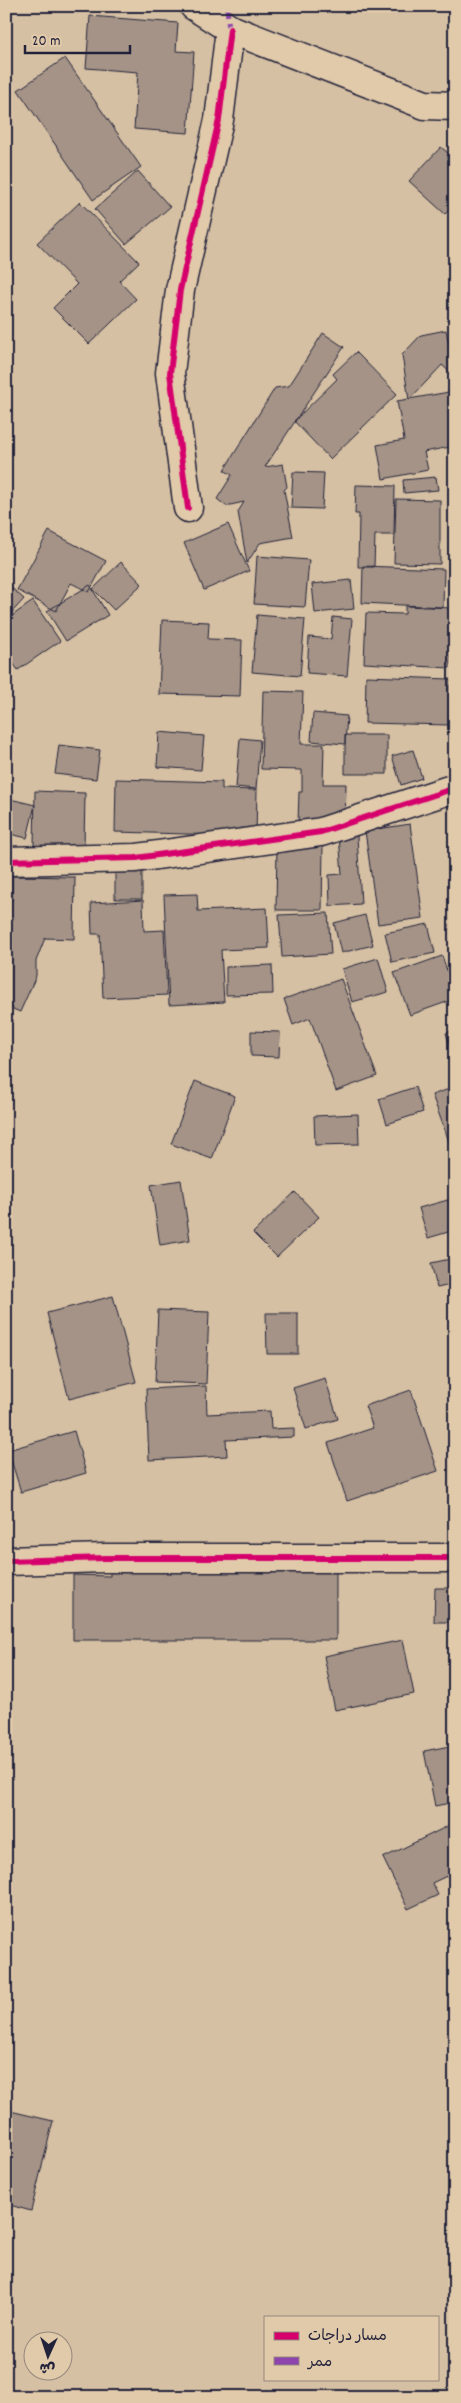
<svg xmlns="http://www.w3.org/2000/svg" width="461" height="2403" viewBox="0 0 461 2403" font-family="Dekko,'Playpen Sans Arabic',sans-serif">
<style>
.building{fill:#a49386;stroke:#22223b}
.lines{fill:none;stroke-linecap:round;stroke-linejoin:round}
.street-casing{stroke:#22223b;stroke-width:31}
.secondary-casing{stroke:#22223b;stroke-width:31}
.street{stroke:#e1caaa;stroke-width:28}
.secondary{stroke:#e1caaa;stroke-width:28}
.quiet{stroke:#8e44ad;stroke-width:5;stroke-dasharray:10 5;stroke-linecap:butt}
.cycleway-casing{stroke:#e1caaa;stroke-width:9}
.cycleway{stroke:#d6006c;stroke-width:6}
</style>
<rect width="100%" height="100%" fill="#d6c0a3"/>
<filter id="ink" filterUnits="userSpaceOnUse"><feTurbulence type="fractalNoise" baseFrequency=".02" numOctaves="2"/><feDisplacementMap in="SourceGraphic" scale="10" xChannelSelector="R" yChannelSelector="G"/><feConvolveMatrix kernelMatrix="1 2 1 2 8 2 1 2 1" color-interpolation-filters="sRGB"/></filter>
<g filter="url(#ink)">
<path class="building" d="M 90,16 L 178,23 L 176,51 L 194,52 L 188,133 L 134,129 L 138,72 L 86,68 Z
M 65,58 L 141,167 L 93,200 L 18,90 Z
M 441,147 L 455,159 L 455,204 L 445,214 L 409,181 Z
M 138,171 L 170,207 L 126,244 L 95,209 Z
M 80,202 L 139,262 L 119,281 L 136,299 L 89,344 L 53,308 L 77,284 L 37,243 Z
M 446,330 L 450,350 L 455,345 L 455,377 L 442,365 L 409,400 L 402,355 L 421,335 Z
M 323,333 L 344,347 L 265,467 L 283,464 L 287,487 L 284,490 L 293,537 L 260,543 L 247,563 L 238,512 L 244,502 L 226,506 L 217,499 L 232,475 L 224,470 L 275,388 L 289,386 Z
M 356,352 L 397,394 L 330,459 L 294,421 L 337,379 L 333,374 Z
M 455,391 L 455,446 L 424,452 L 428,470 L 383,479 L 377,445 L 404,440 L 397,401 Z
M 293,472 L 324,473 L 322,509 L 291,508 Z
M 436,477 L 438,490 L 404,493 L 403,480 Z
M 356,485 L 395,486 L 394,535 L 375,535 L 374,567 L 358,567 L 359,514 L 355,514 Z
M 396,499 L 440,500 L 440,564 L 394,563 Z
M 228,524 L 249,571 L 204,590 L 184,543 Z
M 49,531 L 106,561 L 89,592 L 71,583 L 56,611 L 17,590 Z
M 257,556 L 309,560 L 305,607 L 254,604 Z
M 121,562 L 142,584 L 114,610 L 93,589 Z
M 363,566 L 444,569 L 443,607 L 362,603 Z
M 351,580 L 354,609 L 315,613 L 312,584 Z
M 6,583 L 24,599 L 6,619 Z
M 90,585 L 108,615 L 66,641 L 47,611 Z
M 33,601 L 60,641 L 18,670 L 6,654 L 6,620 Z
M 405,606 L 452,608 L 450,668 L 364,663 L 366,613 L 405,614 Z
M 257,615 L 305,619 L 300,676 L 252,672 Z
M 333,617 L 352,619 L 347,676 L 307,673 L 309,637 L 331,639 Z
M 162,620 L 209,622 L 208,639 L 242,640 L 240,696 L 159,694 Z
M 366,676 L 450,679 L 449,725 L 365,723 Z
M 263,691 L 303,692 L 301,744 L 324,744 L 323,784 L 346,784 L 345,822 L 298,822 L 299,792 L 302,792 L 302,770 L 261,769 Z
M 313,713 L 347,716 L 345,744 L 311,741 Z
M 159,732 L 204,736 L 201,770 L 157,767 Z
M 345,735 L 387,735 L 387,774 L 345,774 Z
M 240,738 L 260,740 L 256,789 L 236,787 Z
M 59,745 L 100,750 L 96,779 L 55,774 Z
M 413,750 L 422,778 L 401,785 L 392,756 Z
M 116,779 L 222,782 L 222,789 L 257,790 L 256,836 L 115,832 Z
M 35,791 L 85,793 L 84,847 L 34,846 Z
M 6,798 L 35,805 L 27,838 L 6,833 Z
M 410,824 L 423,918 L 378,924 L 365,831 Z
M 357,836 L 361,904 L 330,906 L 329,875 L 342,874 L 339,837 Z
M 277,844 L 323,845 L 322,910 L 276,910 Z
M 115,862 L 142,863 L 142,899 L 115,899 Z
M 12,876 L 75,877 L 74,939 L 45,938 L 36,961 L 36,976 L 20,1012 L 6,1006 L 6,913 L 12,900 Z
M 197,894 L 198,911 L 267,908 L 269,948 L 221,950 L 224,1002 L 169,1005 L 164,895 Z
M 143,900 L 144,931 L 164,930 L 167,995 L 103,998 L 100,934 L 92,934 L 91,903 Z
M 328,913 L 331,954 L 282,957 L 279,915 Z
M 365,915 L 373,945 L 341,953 L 334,923 Z
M 428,924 L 435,953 L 392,962 L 385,933 Z
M 442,956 L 455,993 L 455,999 L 410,1015 L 394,973 Z
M 378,958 L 388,992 L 352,1002 L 342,969 Z
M 272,965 L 273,994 L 226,995 L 226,967 Z
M 341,979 L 377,1076 L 336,1091 L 310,1018 L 293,1025 L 284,999 Z
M 455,1030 L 455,1061 L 446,1033 Z
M 251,1031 L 280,1032 L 279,1057 L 251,1056 Z
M 195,1081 L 235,1096 L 212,1159 L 171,1144 Z
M 415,1087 L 423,1112 L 387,1124 L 379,1099 Z
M 455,1087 L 455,1154 L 454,1155 L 432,1095 Z
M 358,1114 L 359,1144 L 315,1145 L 314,1116 Z
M 181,1180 L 190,1240 L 160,1245 L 151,1185 Z
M 295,1192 L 319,1217 L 277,1257 L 253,1233 Z
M 455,1198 L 455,1230 L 428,1238 L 419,1208 Z
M 455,1258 L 455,1284 L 437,1288 L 431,1263 Z
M 113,1296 L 136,1382 L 69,1399 L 47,1313 Z
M 158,1310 L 209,1312 L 206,1384 L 155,1382 Z
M 266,1313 L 298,1313 L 298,1354 L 267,1354 Z
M 325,1378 L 338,1419 L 306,1429 L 293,1388 Z
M 206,1386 L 207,1414 L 270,1411 L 271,1429 L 294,1428 L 294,1437 L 226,1440 L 227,1456 L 149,1460 L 146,1389 Z
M 411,1390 L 438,1471 L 347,1501 L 328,1443 L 373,1428 L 365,1406 Z
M 74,1431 L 86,1473 L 21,1492 L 8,1450 Z
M 110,1564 L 336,1565 L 336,1640 L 73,1640 L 73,1575 L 110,1576 Z
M 435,1588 L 455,1588 L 455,1622 L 434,1622 Z
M 403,1640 L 414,1694 L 335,1710 L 324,1656 Z
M 455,1745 L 455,1802 L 435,1806 L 424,1751 Z
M 454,1823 L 455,1872 L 432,1883 L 438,1895 L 408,1909 L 383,1858 Z
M 6,2110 L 53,2121 L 31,2211 L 6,2204 Z"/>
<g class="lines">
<defs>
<path id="street" d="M 194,6 L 230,29 L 425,105 L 455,106
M 188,508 L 170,373 L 180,290 L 219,120 L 230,29
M 6,861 L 136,858 L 321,832 L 455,788"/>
<path id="secondary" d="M 6,1561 L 106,1558 L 455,1558"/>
</defs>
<use href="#street" class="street-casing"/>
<use href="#secondary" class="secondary-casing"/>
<use href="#street" class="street"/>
<use href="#secondary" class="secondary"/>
<path class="quiet" d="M 227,6 L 229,32"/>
<defs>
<path id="cycleway" d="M 188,508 L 170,373 L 180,290 L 219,120 L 230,29
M 6,861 L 136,858 L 321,832 L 455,788
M 6,1561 L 106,1558 L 455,1558"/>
</defs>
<use href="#cycleway" class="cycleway-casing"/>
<use href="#cycleway" class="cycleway"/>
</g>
</g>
<rect width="461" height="2403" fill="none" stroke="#e1caaa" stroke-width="25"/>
<rect x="12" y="12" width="436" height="2378" fill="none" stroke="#22223b" stroke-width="2" filter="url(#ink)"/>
<rect x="264" y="2316" width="175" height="65" fill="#e1caaa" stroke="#95877e"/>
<rect x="274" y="2332" width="25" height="8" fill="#d6006c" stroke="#95877e"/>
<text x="308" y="2340" font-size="15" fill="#22223b">مسار دراجات</text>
<rect x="274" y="2357" width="25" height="8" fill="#8e44ad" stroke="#95877e"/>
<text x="308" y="2366" font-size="15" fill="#22223b">ممر</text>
<g transform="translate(48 2356) rotate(183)"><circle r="24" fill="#e1caaa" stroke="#95877e"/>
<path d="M0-4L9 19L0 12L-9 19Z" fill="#22223b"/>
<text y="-8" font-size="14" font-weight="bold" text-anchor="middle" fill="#22223b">ش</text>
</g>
<path d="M25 45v8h105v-8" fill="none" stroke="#22223b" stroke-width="2.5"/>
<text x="32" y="45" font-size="15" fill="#22223b" stroke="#e1caaa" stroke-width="4" paint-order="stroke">20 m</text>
</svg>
